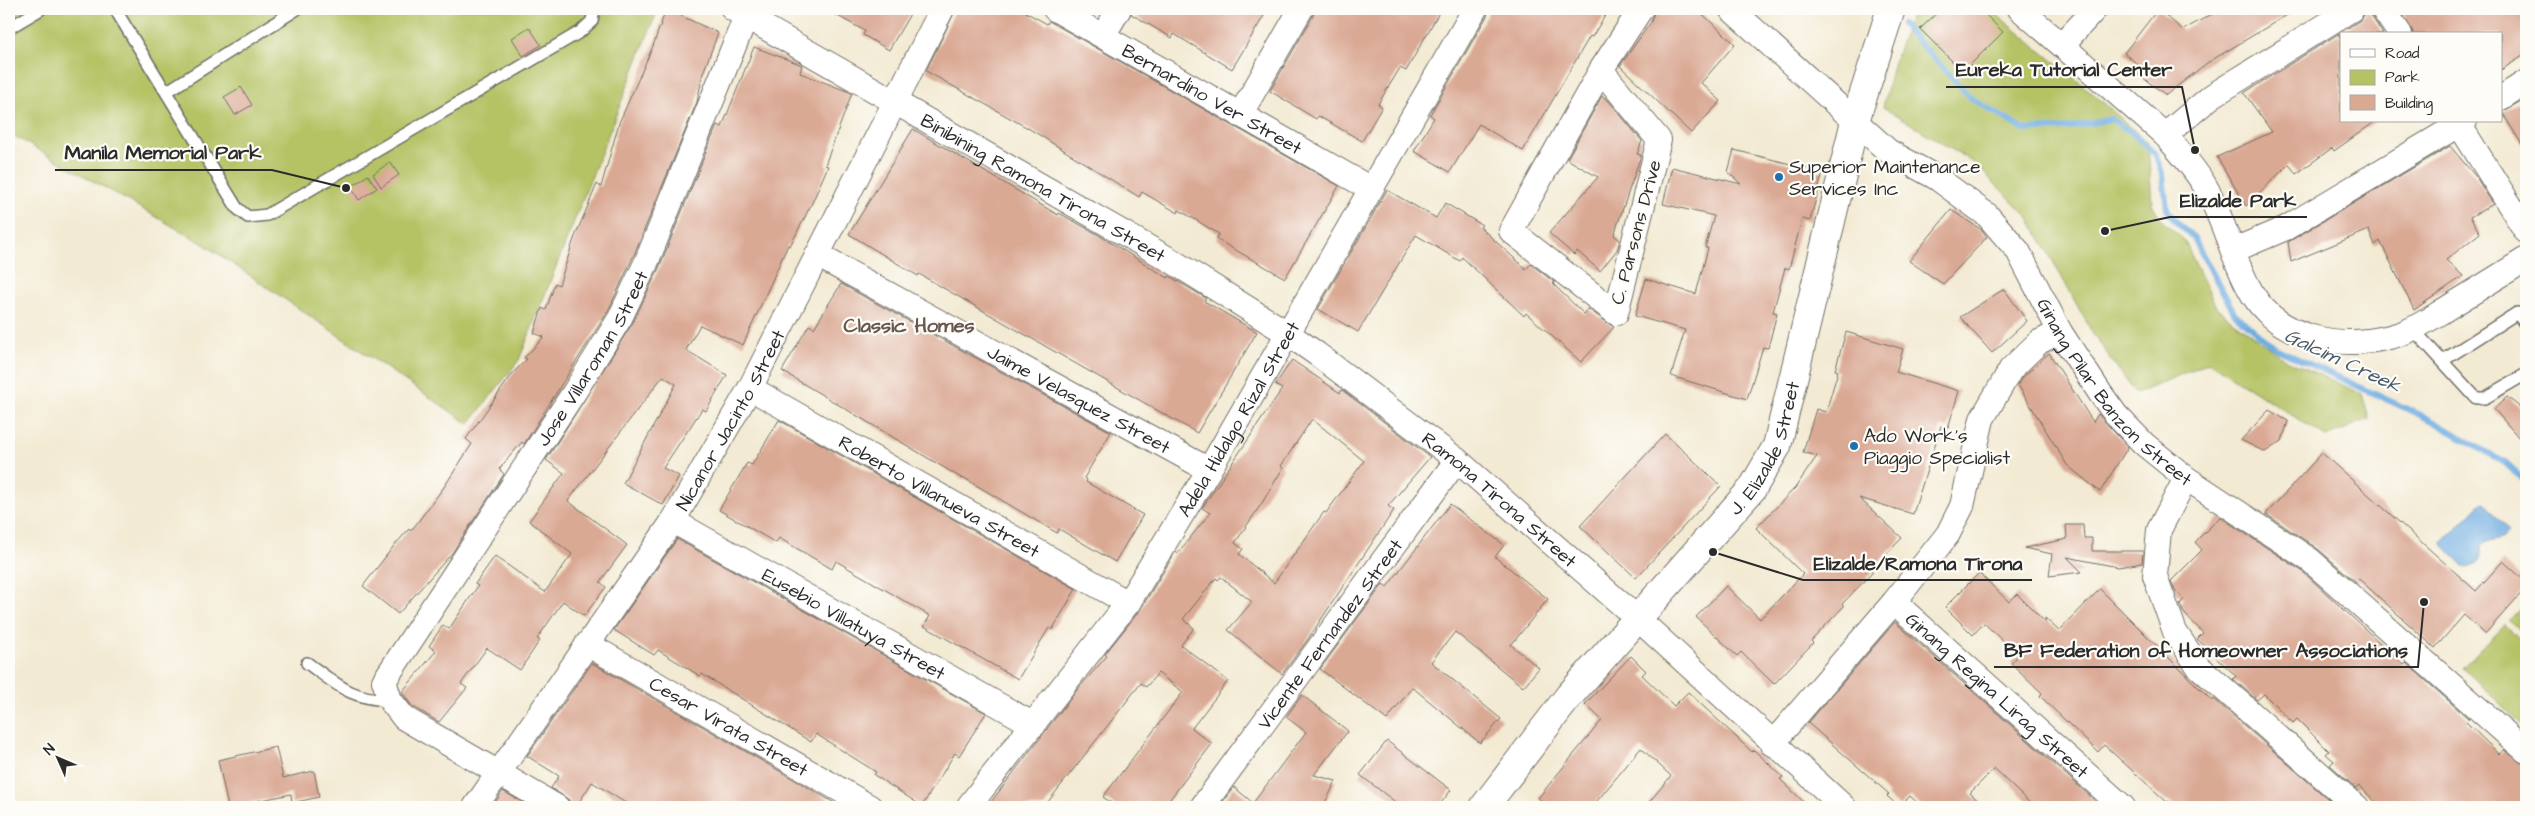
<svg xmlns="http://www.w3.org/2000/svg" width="2535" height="816" viewBox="0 0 2535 816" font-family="'Architects Daughter',sans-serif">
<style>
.green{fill:#b5c365;stroke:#707748}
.water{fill:#6fade2;stroke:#4d6c86}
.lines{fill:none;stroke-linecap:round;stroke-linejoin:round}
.stream{stroke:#6fade2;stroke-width:6}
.building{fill:#daa994;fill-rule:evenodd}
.service-casing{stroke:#716e66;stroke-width:14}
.minor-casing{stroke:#716e66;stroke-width:26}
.tertiary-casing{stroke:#716e66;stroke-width:30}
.service{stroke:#fff;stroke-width:11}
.minor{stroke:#fff;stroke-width:24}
.tertiary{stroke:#fff;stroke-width:28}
.poi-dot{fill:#1f6fb2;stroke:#fdfcf7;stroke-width:2}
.labels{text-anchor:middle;stroke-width:4.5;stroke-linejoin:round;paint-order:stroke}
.street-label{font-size:19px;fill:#2b2b2b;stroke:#fdfcf7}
.poi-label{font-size:19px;fill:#2b2b2b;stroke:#fdfcf7;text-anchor:start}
.neighbourhood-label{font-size:20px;font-weight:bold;fill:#685750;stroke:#fdfcf7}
.water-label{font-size:20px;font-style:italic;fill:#43586b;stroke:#fdfcf7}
.leader{fill:none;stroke:#2b2b2b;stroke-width:2}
.callout-dot{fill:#2b2b2b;stroke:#fdfcf7;stroke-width:2}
.callout-label{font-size:20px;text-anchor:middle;font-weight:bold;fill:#2b2b2b;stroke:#fdfcf7;stroke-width:4.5;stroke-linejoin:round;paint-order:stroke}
</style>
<rect width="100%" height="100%" fill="#fdfcf7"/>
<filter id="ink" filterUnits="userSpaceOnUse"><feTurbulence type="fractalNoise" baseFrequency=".02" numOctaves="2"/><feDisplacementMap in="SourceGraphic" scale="10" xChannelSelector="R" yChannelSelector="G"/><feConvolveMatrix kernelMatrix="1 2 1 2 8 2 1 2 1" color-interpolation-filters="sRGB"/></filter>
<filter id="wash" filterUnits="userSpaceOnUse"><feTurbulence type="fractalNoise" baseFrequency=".0096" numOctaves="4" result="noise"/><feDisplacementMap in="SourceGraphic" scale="20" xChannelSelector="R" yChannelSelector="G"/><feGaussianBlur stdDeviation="1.12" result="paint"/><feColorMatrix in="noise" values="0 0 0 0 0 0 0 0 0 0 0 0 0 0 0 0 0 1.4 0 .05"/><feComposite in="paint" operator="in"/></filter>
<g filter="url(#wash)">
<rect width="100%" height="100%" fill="#f3ead3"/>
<path class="green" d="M 9,9 L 658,9 L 519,360 L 469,424 L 202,243 L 9,133 Z
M 1913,9 L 1990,9 L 2097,97 L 2148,143 L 2152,204 L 2162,221 L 2184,240 L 2217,309 L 2286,360 L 2362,394 L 2369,419 L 2326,437 L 2209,362 L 2136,394 L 2093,334 L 2029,218 L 1974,163 L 1883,107 L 1893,65 Z
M 2526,603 L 2526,637 L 2509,620 Z
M 2505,625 L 2526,646 L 2526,729 L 2463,668 Z"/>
<path class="water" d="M 2485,503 L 2508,530 C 2504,541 2496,539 2486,541 L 2481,546 C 2482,559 2479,566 2466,568 L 2444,546 L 2443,542 L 2479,505 Z"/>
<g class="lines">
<path class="stream" d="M 1902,24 L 1972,99 L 2025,130 L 2067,128 L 2111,119 L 2128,130 L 2155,154 L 2163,175 L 2167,209 L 2176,222 L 2193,237 L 2235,314 L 2275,348 L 2431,420 L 2505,463 L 2526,482"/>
</g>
<g id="blocks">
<path class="building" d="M 666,9 L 718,33 L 703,73 L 697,102 L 633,257 L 608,311 L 524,444 L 522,442 L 499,469 L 504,474 L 452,553 L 398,614 L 363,586 L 393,547 L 409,529 L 411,531 L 444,487 L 472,444 L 466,439 L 513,373 L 527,359 L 524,358 L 544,337 L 534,333 L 542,308 L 546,310 L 555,283 L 559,285 L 574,239 L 597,184 L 601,187 L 619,123 L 653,46 Z
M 825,9 L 900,9 L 910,14 L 889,50 L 863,35 L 865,31 Z
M 956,9 L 1020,9 L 1047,24 L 1049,21 L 1339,186 L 1285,278 L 1216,239 L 1219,234 L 1179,210 L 1178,213 L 1142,192 L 1139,197 L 1033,131 L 926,71 Z
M 1133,9 L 1268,9 L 1232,69 L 1174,34 L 1172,38 L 1131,14 Z
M 1315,9 L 1441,9 L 1406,71 L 1400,68 L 1378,104 L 1382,107 L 1362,141 L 1318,116 L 1316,119 L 1270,91 L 1313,16 Z
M 1489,9 L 1609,9 L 1592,37 L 1590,36 L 1523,151 L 1479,124 L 1450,172 L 1414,151 L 1434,118 L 1430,115 L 1487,16 Z
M 1655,9 L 1697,9 L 1735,44 L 1701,83 L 1721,101 L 1691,133 L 1620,66 L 1651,22 Z
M 1941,9 L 1980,9 L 2003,32 L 1963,72 L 1920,29 Z
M 2158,9 L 2183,30 L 2221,9 L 2297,9 L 2207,63 L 2166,95 L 2135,72 L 2141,67 L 2124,53 Z
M 2400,9 L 2526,9 L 2526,54 L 2501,70 L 2501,34 L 2414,34 Z
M 2368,11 L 2383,34 L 2338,34 L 2359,21 Z
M 529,27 L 541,45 L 523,56 L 512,38 Z
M 2338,34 L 2341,39 L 2341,121 L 2376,121 L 2334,151 L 2332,148 L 2296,174 L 2289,164 L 2246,206 L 2217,157 L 2272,132 L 2244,93 Z
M 754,47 L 802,65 L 800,73 L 852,93 L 825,165 L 828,166 L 812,203 L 790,246 L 788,245 L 743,345 L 700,325 L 686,350 L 727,375 L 706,411 L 702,409 L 663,468 L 679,476 L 663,505 L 623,483 L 676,384 L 663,376 L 568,501 L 627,545 L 600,582 L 606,587 L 584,616 L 563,601 L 537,639 L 540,640 L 520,670 L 487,648 L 461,684 L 467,688 L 439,722 L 412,706 L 402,692 L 436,651 L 429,646 L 443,625 L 449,629 L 478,586 L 475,584 L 495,556 L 545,592 L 572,554 L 529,521 L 564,473 L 546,460 L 632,324 L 659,268 L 717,125 L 722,127 Z
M 241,87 L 252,105 L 235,115 L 224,97 Z
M 1602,96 L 1608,100 L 1642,141 L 1637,154 L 1641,155 L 1614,235 L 1620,240 L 1617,250 L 1600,271 L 1577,251 L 1574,255 L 1549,233 L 1598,177 L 1567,159 Z
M 2526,98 L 2526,151 L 2502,112 Z
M 913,129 L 1058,215 L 1059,213 L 1097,234 L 1168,278 L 1169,276 L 1206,298 L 1204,301 L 1257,332 L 1197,433 L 919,274 L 918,276 L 849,234 Z
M 2450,146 L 2476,177 L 2493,204 L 2470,217 L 2480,233 L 2446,260 L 2463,276 L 2414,310 L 2380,241 L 2375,245 L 2369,230 L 2291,262 L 2288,242 Z
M 1734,150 L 1823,172 L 1810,221 L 1802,219 L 1789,269 L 1785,268 L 1773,312 L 1777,313 L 1768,348 L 1763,347 L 1747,399 L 1671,376 L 1685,330 L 1635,316 L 1646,279 L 1696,294 L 1708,248 L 1705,248 L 1714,216 L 1663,204 L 1672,167 L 1741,184 L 1728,172 Z
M 390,162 L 399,175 L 381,187 L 373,174 Z
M 368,175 L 377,188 L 359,200 L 351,187 Z
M 1387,190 L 1436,218 L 1445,203 L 1482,225 L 1480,227 L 1526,269 L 1531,264 L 1554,282 L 1553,284 L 1584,314 L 1588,309 L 1614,327 L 1581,362 L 1526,313 L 1524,316 L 1462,257 L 1460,261 L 1416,235 L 1358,332 L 1318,309 Z
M 1951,210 L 1982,230 L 1987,237 L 1943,284 L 1909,261 Z
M 841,284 L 1111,432 L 1084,478 L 1087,480 L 1086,482 L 1143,515 L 1115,562 L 1059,529 L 1057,533 L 964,478 L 963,479 L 782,371 L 809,325 L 814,328 Z
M 2004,289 L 2027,321 L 1992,353 L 1960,317 Z
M 1846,332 L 1903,349 L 1896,372 L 1959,391 L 1948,428 L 1941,426 L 1913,514 L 1859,498 L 1902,538 L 1871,570 L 1873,572 L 1842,604 L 1844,606 L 1811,641 L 1813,643 L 1774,684 L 1741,652 L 1737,656 L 1696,617 L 1726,586 L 1760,619 L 1803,574 L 1756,528 L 1795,488 L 1817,456 L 1803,452 L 1816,409 L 1826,412 L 1838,371 L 1835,370 Z
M 2049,353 L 2093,422 L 2098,414 L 2128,447 L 2100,492 L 2067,465 L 2018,385 L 2022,378 Z
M 1292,360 L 1340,393 L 1342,390 L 1430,457 L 1388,506 L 1394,510 L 1306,642 L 1282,674 L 1228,630 L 1252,602 L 1221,577 L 1218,580 L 1216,578 L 1183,619 L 1194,628 L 1181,645 L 1228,681 L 1192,728 L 1212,744 L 1164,807 L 1117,807 L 1103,797 L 1183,692 L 1158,673 L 1146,687 L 1141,683 L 1044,807 L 987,807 L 1077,690 L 1107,656 L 1105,654 L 1140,610 L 1176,551 L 1178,553 L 1210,513 L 1202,508 L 1282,389 L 1275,385 ZM 1312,419 L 1364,461 L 1326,513 L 1324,512 L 1274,583 L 1239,554 L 1243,549 L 1235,543 L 1262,503 L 1283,468 L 1281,466 Z
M 2507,397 L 2526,412 L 2526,446 L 2494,409 Z
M 2269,410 L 2288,421 L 2282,441 L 2265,452 L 2241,440 Z
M 779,420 L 1076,589 L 1052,630 L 1049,628 L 1018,679 L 924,626 L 930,616 L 836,561 L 832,569 L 779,538 L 776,543 L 719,510 L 747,463 L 752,465 Z
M 1665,434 L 1721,486 L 1636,578 L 1580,526 Z
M 2322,453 L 2476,591 L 2503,561 L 2526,582 L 2526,588 L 2485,634 L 2464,615 L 2435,648 L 2359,579 L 2356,582 L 2318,549 L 2266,514 Z
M 1450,504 L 1504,545 L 1495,557 L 1548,599 L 1511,645 L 1539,668 L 1523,687 L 1455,632 L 1431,662 L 1501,719 L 1480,743 L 1412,687 L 1387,720 L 1320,669 L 1383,584 L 1387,587 Z
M 2220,517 L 2302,571 L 2404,665 L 2406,663 L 2469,719 L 2466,722 L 2499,754 L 2504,750 L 2524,764 L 2526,766 L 2526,807 L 2381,807 L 2359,786 L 2356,788 L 2330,765 L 2334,761 L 2326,754 L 2329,751 L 2297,719 L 2293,723 L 2264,694 L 2257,700 L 2233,679 L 2236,676 L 2197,639 L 2203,633 L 2183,612 L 2180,604 L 2184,599 L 2175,590 L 2171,581 L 2202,550 L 2195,542 Z
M 2066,525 L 2083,525 L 2084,538 L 2092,538 L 2092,551 L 2143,551 L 2142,563 L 2118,567 L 2067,557 L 2082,572 L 2049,576 L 2052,554 L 2024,548 L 2067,539 Z
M 677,539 L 986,713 L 959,756 L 955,753 L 922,806 L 874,775 L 876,772 L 816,734 L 811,742 L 702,674 L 700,676 L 658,650 L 654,655 L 614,630 Z
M 1979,573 L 2009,602 L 2017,594 L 2045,622 L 2045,618 L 2059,631 L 2100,589 L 2212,701 L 2214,699 L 2337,807 L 2176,807 L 2169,801 L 2167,802 L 2104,745 L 2098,752 L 2071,726 L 2040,696 L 2042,693 L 2011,663 L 2018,656 L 1984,623 L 1973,635 L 1945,607 Z
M 1895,622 L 2100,805 L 2103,807 L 2034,807 L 1994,769 L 1970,793 L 1985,807 L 1922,807 L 1910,796 L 1899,807 L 1887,796 L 1889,794 L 1808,723 Z
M 1631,656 L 1646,671 L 1642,675 L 1674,706 L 1688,692 L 1752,752 L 1754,750 L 1783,777 L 1780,779 L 1809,807 L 1645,807 L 1671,776 L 1641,748 L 1592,807 L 1549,807 L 1538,798 L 1602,720 L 1585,704 Z
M 592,663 L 809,788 L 841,807 L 632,807 L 592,782 L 576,807 L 571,807 L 569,800 L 551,788 L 559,776 L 527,756 Z
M 1302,695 L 1348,731 L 1314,775 L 1336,781 L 1323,807 L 1219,807 L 1234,787 L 1253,803 L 1306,732 L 1286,717 Z
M 1387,741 L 1451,790 L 1438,807 L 1402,807 L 1360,775 Z
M 276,747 L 283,778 L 314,771 L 319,797 L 292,803 L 291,794 L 228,807 L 218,760 Z
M 503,791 L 530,807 L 492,807 Z"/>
</g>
</g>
<g filter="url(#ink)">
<use href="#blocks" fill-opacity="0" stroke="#716e66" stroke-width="1"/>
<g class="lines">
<defs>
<path id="service" d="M 115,9 L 237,208 L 248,217 L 267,215 L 580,32 L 592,21 L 594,9
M 9,28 L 41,9
M 166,92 L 297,9
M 2413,329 L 2476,398 L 2485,398 L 2526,374
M 2442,361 L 2517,313 L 2526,325
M 307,663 C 338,685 350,699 390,700"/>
<g id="minor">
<path id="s1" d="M 733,9 L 1172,261 L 1287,333 L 1317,354 L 1457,460 L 1637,618 L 1844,807"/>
<path id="s2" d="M 1055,9 L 1371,189"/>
<path id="s3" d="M 1731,9 L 1888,151 L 1937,178 L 1987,215 L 2018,251 L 2060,332 L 2100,393 L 2116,415 L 2144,444 L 2186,478 L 2310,560 L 2526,751"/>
<path d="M 2020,9 L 2165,135 C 2179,151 2194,167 2205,186 C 2223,217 2231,254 2248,286 C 2276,343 2348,352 2403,333 C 2419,327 2434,316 2449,307 C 2475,291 2501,275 2526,259"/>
<path d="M 2383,9 L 2400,34"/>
<path d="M 1103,36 L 1119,9"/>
<path d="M 2062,45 L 2095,9"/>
<path d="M 1601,70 L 1659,140 L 1616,313 L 1511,231 L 1601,70 L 1641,9"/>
<path d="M 2501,98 L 2526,82"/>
<path d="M 1240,115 L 1301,9"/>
<path d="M 2457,121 L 2526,231"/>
<path d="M 2165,135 L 2212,96 L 2352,9"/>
<path d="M 2234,250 L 2286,228 L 2465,121"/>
<path id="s4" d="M 817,255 L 1209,470"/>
<path id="s5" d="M 750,388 L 1128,603"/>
<path d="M 2186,478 L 2159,530 L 2155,576 L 2175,632 L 2198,666 L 2357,807"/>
<path id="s6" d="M 673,521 L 1034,725"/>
<path id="s7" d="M 1894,602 L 2123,807"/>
<path id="s8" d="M 587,644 L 870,807"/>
<path d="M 1772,744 L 1894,602 L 1948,534 L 1962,506 L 1982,419 L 2011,369 L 2039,342 L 2060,332"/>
<path id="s9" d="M 475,807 L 673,521 L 750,388 L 942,9"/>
<path id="s10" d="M 557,807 L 404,718 L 390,700 L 384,681 L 575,391 L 620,318 L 646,263 L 749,9"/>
<path id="s11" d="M 968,807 L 1128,603 L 1209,470 L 1475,9"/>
<path id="s12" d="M 1202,807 L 1457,460"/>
</g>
<g id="tertiary">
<path id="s13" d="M 1484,807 L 1569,696 L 1752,489 L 1777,446 L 1855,121 L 1891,9"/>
</g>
</defs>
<use href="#service" class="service-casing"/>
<use href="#minor" class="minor-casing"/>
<use href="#tertiary" class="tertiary-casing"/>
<use href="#service" class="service"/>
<use href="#minor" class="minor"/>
<use href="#tertiary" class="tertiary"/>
</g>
</g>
<g class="poi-dot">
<circle cx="1779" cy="177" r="5"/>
<circle cx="1854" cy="446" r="5"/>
</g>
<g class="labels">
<g class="street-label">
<text dy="7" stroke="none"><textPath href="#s2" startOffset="181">Bernardino Ver Street</textPath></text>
<text dy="7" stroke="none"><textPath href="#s1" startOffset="358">Binibining Ramona Tirona Street</textPath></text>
<text transform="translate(1635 232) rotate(-75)" y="7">C. Parsons Drive</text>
<text dy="7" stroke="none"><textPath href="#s10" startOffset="604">Jose Villaroman Street</textPath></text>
<text dy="7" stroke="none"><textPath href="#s3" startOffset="550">Ginang Pilar Banzon Street</textPath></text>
<text dy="7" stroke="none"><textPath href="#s4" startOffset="299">Jaime Velasquez Street</textPath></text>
<text dy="7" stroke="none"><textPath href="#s11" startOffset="474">Adela Hidalgo Rizal Street</textPath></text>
<text dy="7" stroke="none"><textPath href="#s9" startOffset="464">Nicanor Jacinto Street</textPath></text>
<text dy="7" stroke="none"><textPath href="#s13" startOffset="459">J. Elizalde Street</textPath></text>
<text dy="7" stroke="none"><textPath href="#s5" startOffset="218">Roberto Villanueva Street</textPath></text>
<text dy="7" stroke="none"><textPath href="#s1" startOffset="912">Ramona Tirona Street</textPath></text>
<text dy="7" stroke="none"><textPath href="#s6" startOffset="208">Eusebio Villatuya Street</textPath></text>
<text dy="7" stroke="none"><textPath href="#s12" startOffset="215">Vicente Fernandez Street</textPath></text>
<text dy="7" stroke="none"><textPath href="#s7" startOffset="139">Ginang Regina Lirag Street</textPath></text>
<text dy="7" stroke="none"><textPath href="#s8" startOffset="164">Cesar Virata Street</textPath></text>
</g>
<g class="poi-label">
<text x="1789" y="173">Superior Maintenance<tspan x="1789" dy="22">Services Inc</tspan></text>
<text x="1864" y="442">Ado Work's<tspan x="1864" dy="22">Piaggio Specialist</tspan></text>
</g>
<g class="neighbourhood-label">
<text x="909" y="332">Classic Homes</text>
</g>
<g class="water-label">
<text transform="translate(2343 360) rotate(25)" y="7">Galcim Creek</text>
</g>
</g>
<path class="leader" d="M2195 150L2182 87H1946M346 188L272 170H55M2105 231L2170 217H2307M1713 552L1803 580H2032M2424 602L2418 667H1994"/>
<g class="callout-dot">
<circle cx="2195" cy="150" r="5"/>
<circle cx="346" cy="188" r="5"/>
<circle cx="2105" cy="231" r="5"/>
<circle cx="1713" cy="552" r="5"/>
<circle cx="2424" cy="602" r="5"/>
</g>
<g class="callout-label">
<text x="2064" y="76">Eureka Tutorial Center</text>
<text x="163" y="159">Manila Memorial Park</text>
<text x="2238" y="207">Elizalde Park</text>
<text x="1918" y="570">Elizalde/Ramona Tirona</text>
<text x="2206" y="657">BF Federation of Homeowner Associations</text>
</g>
<rect width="2535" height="816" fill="none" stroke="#fdfcf7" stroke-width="30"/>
<rect x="2340" y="32" width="162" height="90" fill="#fdfcf7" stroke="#a9a8a5"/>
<rect x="2350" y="49" width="25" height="8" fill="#ffffff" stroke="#a9a8a5"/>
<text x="2385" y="58" font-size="15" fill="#2b2b2b">Road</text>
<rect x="2350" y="70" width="25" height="15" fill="#b5c365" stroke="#a9a8a5"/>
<text x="2385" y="82" font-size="15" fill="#2b2b2b">Park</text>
<rect x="2350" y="95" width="25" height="15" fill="#daa994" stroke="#a9a8a5"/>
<text x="2385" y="108" font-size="15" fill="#2b2b2b">Building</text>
<g transform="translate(58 758) rotate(315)" stroke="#fdfcf7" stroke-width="4" paint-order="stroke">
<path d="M0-4L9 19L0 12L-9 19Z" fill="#2b2b2b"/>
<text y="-8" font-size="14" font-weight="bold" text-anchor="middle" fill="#2b2b2b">N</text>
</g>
</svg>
